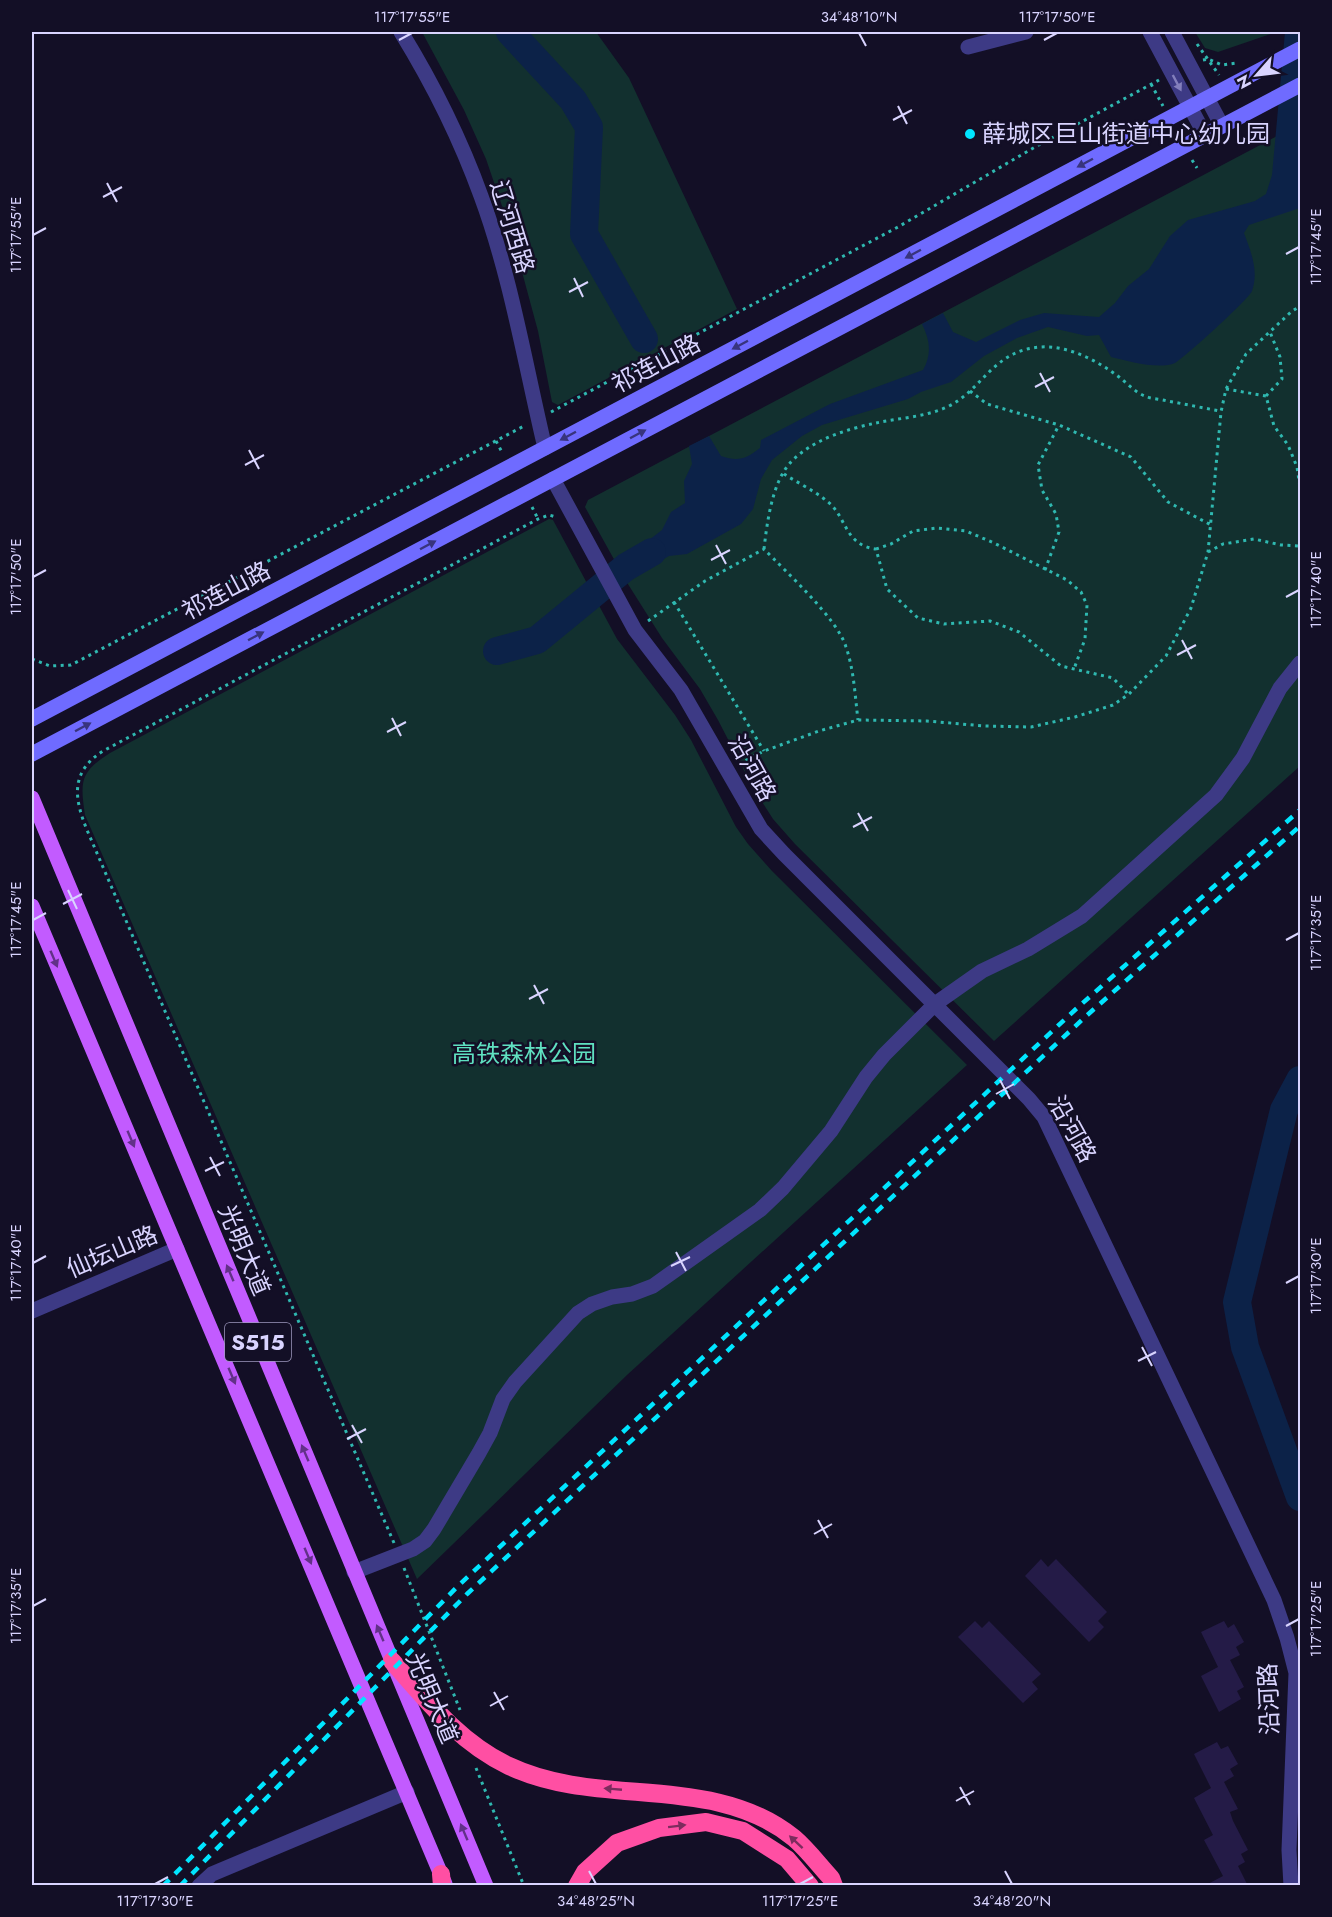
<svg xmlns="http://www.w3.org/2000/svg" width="1332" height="1917" viewBox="0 0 1332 1917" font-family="Jost,'Noto Sans SC',sans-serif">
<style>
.green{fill:#12302f}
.water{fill:#0c2248}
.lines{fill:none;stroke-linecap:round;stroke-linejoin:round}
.river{stroke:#0c2248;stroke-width:28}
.building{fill:#241b47}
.path{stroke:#2fb8b0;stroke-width:3;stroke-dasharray:3 4.5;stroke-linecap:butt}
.minor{stroke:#3d3a85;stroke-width:15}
.tertiary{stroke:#3d3a85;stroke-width:15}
.secondary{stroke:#6f6bff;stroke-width:15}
.primary{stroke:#c25bff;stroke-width:15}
.motorway{stroke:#ff4fa3;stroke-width:18}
.rail{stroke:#00e5ff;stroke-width:4.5;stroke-dasharray:9 8;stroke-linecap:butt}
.oneway{fill:#837fbc}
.oneway2{fill:#38347d}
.oneway3{fill:#623188}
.oneway4{fill:#7d2c5e}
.ticks{fill:none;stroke:#d9d4ff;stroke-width:2}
.poi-dot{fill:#00e5ff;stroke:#130f26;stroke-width:2}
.labels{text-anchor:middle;stroke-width:5;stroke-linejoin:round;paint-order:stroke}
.shield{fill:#130f26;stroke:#9e99be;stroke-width:1.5}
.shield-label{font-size:22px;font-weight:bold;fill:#d9d4ff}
.poi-label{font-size:24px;fill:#d9d4ff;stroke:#130f26;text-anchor:start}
.street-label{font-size:24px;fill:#d9d4ff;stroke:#130f26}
.park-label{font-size:24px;fill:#5fe0c0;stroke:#130f26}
.neatline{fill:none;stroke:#d9d4ff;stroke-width:2}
.ticks-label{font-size:15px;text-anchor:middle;fill:#d9d4ff}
</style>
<rect width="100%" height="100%" fill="#130f26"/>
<path class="green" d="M 422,32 L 596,32 L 629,78 L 737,309 L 558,405 L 552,402 L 538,331 L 512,235 L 486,159 L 464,110 Z
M 1195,32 L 1276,32 L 1218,52 L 1205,48 Z
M 1300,124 L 1300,766 L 994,1041 L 795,844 L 773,819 L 752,786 L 718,720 L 700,689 L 662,638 L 626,581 L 585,507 L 588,500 Z
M 549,519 L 553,520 L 617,639 L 675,715 L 691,740 L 736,827 L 748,844 L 772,871 L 967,1065 L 627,1375 L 417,1579 L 85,815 C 80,781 80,772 110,753 Z"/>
<path class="water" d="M 1285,32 L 1300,32 L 1300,208 L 1249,225 L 1244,233 C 1251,252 1259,271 1252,291 C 1249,299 1184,358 1175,363 C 1159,370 1128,361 1111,357 L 1099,335 L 1087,336 L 1048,327 L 1017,338 L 984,356 L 951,382 L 921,392 L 908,399 L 822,425 L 802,436 L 772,460 L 761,479 L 753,509 L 741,524 L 687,554 L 669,556 L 626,581 L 614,559 L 640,547 L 662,530 L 671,512 L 685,503 L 684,481 L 692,464 L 689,446 L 709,436 L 721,456 C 738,462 746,459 760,448 L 761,440 L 830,404 L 923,370 C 932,354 930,340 922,324 L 943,313 L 953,332 L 976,342 L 1020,320 L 1044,313 L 1099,317 L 1115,303 L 1128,286 L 1149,269 L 1170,236 L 1188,220 L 1255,201 L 1266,194 L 1272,175 Z"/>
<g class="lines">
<path class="river" d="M 510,32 L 573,100 L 589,127 L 584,234 L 644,339
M 497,651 L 537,640 L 626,567 L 652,552
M 1300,1080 L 1284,1110 L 1237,1302 L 1245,1347 L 1300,1497"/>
</g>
<path class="building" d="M 1041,1559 L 1048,1567 L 1056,1559 L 1107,1612 L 1098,1621 L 1104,1627 L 1089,1642 L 1025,1576 Z
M 975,1621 L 982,1628 L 989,1621 L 1041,1674 L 1032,1682 L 1038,1689 L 1023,1703 L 958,1637 Z
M 1224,1621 L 1228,1628 L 1234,1624 L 1244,1642 L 1236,1647 L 1240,1655 L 1230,1660 L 1244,1687 L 1237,1691 L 1241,1699 L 1219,1712 L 1201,1676 L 1218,1667 L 1201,1632 Z
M 1217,1742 L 1221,1749 L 1228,1746 L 1238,1764 L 1230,1769 L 1234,1776 L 1224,1782 L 1238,1809 L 1230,1812 L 1233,1821 L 1248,1850 L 1241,1854 L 1245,1862 L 1238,1866 L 1248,1886 L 1204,1886 L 1223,1876 L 1204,1840 L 1213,1835 L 1194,1798 L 1211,1788 L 1194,1754 Z"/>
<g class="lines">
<path class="path" d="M 1197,44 L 1219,75
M 1203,60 L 1208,59 L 1222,65 L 1237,63
M 1151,84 L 1163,106
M 1249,128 L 1257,142
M 1192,160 L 1197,168
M 1226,389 L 1266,396 L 1274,426 L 1288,445 L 1297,467 L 1300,487
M 970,391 L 987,404 L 1059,425 L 1131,457 L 1168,502 L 1211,525
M 1266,396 L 1282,379 L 1280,357 L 1270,332
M 551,412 L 898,227 L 1035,147 L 1159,80
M 496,441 L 503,454
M 784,474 C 798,483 815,491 828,502 C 847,517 844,545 876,549 L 887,589 L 918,618 L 944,624 L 990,621 L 1019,632 L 1061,666 L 1113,678 L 1128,694
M 532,507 L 538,519
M 764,549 C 767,523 772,483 790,463 C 811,440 847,429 876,423 C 899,418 925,417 947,407 C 983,390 992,351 1040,347 C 1068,345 1098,361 1119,377 C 1127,383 1136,393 1145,396 C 1151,399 1160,399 1167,401 C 1185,404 1203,408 1220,411
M 876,549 L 891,544 L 913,531 L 937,528 L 966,531 L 994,543 L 1067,580 L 1081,592 L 1087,605 L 1085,639 L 1074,669
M 1208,552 L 1223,544 L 1254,539 L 1281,545 L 1300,546
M 1045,570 L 1059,532 L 1056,514 L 1042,490 L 1038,465 L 1059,425
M 674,602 L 764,751
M 648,621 L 705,581 L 764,549 C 786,572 837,618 846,647 C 854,670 855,696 858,720
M 32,659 L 50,666 L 71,665 L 524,426
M 739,764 L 764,751 L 819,731 L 858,720 L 927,721 L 984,726 L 1031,727 L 1075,717 L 1113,705 L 1129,694 L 1166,656 L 1191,608 L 1208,552 L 1221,412 L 1226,389 L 1246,354 L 1291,312 L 1300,306
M 394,1543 L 87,830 C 74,798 70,772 103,751 L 538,519 L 549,515 L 556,517
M 404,1568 L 460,1710
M 476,1768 L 524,1886"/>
<path class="minor" d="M 401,32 C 433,84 460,138 481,196 C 511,277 525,364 545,448
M 968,47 L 1026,32
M 553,479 L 635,630 L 681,690 L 761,829 L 784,854 L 1029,1099 L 1044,1117 L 1274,1600 L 1287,1638 L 1296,1673 L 1289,1850 L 1291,1886
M 32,1311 L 177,1249
M 354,1572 L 413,1549 L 425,1541 L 434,1529 L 479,1453 L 490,1433 L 503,1399 L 515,1382 L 578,1313 L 592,1304 L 612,1297 L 632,1294 L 653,1286 L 760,1210 L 783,1188 L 831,1131 L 866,1077 L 884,1055 L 935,1004 L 982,971 L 1028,949 L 1082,916 L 1216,795 L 1243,758 L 1280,688 L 1300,663
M 199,1886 L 212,1874 L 407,1792"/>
<path class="tertiary" d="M 1150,32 L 1205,135
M 1172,32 L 1222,126"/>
<path class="secondary" d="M 32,719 L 1300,49
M 32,754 L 1300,85"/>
<path class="primary" d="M 32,798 L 486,1886
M 32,906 L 445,1884"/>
<path class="motorway" d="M 392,1661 C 427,1701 460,1743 509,1766 C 599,1809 713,1772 794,1838 C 807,1849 819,1865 831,1878 L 834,1886
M 441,1874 L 442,1886
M 577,1886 L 585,1872 L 617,1843 L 659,1828 L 706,1822 L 743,1831 L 787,1859 L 810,1886"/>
<path class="rail" d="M 163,1886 L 459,1585 L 1076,1009 L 1300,810
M 180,1886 L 467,1594 L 1084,1018 L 1300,826"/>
</g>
<defs><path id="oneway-solid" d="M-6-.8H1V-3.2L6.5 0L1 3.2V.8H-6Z" transform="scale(1.5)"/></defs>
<use class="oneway" href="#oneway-solid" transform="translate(1177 83) rotate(62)"/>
<g class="oneway2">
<use href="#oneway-solid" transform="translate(1085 163) rotate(152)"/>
<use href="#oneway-solid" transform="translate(913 254) rotate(152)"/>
<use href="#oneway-solid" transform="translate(740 345) rotate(152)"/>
<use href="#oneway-solid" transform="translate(638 434) rotate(-28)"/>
<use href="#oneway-solid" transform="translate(568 436) rotate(152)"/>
<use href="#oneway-solid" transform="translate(428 545) rotate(-28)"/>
<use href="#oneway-solid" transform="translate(256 636) rotate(-28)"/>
<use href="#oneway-solid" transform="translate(83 727) rotate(-28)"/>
</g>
<g class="oneway3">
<use href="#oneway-solid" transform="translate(54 959) rotate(67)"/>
<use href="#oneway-solid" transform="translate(131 1139) rotate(67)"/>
<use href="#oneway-solid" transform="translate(230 1273) rotate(-113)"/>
<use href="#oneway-solid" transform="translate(232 1376) rotate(67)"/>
<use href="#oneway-solid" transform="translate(305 1453) rotate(-113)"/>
<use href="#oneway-solid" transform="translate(308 1556) rotate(67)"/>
<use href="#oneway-solid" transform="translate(380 1633) rotate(-113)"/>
<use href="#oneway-solid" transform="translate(464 1832) rotate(-113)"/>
</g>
<g class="oneway4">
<use href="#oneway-solid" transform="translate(613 1789) rotate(-175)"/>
<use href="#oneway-solid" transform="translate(677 1826) rotate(-7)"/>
<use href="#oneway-solid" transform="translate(796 1842) rotate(-137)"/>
</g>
<path class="ticks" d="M 859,33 L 866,46M 399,40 L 412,33M 1044,40 L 1057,33M 898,106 L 907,124M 893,120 L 912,110M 107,183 L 117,202M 103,197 L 122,187M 33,235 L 46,228M 1286,254 L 1299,247M 574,278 L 583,297M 569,292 L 588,282M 1040,373 L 1050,392M 1035,387 L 1054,377M 249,450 L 259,469M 245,465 L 264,455M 716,545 L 726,564M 711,560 L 730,550M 33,577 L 46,570M 1286,597 L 1299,590M 1182,640 L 1192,659M 1177,655 L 1196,645M 392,718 L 401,736M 387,732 L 406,722M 858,813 L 868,831M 853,827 L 872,817M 68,890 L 77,909M 63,904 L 82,894M 33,920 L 46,913M 1286,940 L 1299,933M 534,985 L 544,1004M 529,999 L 548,989M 1000,1080 L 1010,1099M 996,1094 L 1014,1084M 210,1157 L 220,1176M 205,1171 L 224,1162M 676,1252 L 686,1271M 33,1263 L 46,1256M 671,1266 L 690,1257M 1286,1283 L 1299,1276M 1142,1347 L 1152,1366M 1138,1361 L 1156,1352M 352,1425 L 362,1443M 347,1439 L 366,1429M 818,1520 L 828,1538M 814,1534 L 832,1524M 33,1606 L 46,1599M 1286,1626 L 1299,1619M 494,1692 L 504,1710M 490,1706 L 508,1696M 960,1787 L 970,1805M 956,1801 L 974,1791M 589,1871 L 596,1884M 1005,1871 L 1012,1884M 155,1884 L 168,1877M 800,1884 L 813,1877"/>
<circle class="poi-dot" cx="970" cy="134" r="6"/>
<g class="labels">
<rect class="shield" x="225" y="1323" width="66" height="38" rx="4.5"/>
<g class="shield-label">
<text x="258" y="1350">S515</text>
</g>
<g class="poi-label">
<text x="982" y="142">薛城区巨山街道中心幼儿园</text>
</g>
<g class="street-label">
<text transform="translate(512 227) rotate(73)" y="8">辽河西路</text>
<text transform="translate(656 364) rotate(-28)" y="8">祁连山路</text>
<text transform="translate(226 591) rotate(-28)" y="8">祁连山路</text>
<text transform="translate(752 768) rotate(61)" y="8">沿河路</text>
<text transform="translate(1072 1129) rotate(61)" y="8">沿河路</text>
<text transform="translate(244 1250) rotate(67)" y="8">光明大道</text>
<text transform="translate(112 1252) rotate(-23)" y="8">仙坛山路</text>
<text transform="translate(432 1698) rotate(67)" y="8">光明大道</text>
<text transform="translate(1269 1699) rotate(-92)" y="8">沿河路</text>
</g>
<g class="park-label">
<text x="524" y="1062">高铁森林公园</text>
</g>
</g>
<rect width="1332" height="1917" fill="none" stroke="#130f26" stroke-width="66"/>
<g transform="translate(1257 75) rotate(242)" stroke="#130f26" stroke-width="4.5" paint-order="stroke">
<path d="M0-4.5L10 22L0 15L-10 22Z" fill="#d9d4ff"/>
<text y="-9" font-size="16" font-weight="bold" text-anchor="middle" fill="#d9d4ff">N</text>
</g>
<rect x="33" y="33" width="1266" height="1851" class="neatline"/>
<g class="ticks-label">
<text x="412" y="22">117°17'55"E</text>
<text x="859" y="22">34°48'10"N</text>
<text x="1057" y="22">117°17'50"E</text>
<text transform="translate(16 235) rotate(-90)" y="5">117°17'55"E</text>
<text transform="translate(1316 247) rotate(-90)" y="5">117°17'45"E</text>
<text transform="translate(16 577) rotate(-90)" y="5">117°17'50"E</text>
<text transform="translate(1316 590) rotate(-90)" y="5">117°17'40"E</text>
<text transform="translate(16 920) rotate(-90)" y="5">117°17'45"E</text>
<text transform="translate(1316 933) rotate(-90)" y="5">117°17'35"E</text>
<text transform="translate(16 1263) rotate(-90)" y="5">117°17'40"E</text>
<text transform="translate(1316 1276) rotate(-90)" y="5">117°17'30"E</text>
<text transform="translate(16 1606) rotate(-90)" y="5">117°17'35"E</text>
<text transform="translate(1316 1619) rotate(-90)" y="5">117°17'25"E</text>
<text x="155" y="1906">117°17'30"E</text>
<text x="596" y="1906">34°48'25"N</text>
<text x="800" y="1906">117°17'25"E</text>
<text x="1012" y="1906">34°48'20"N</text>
</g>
</svg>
